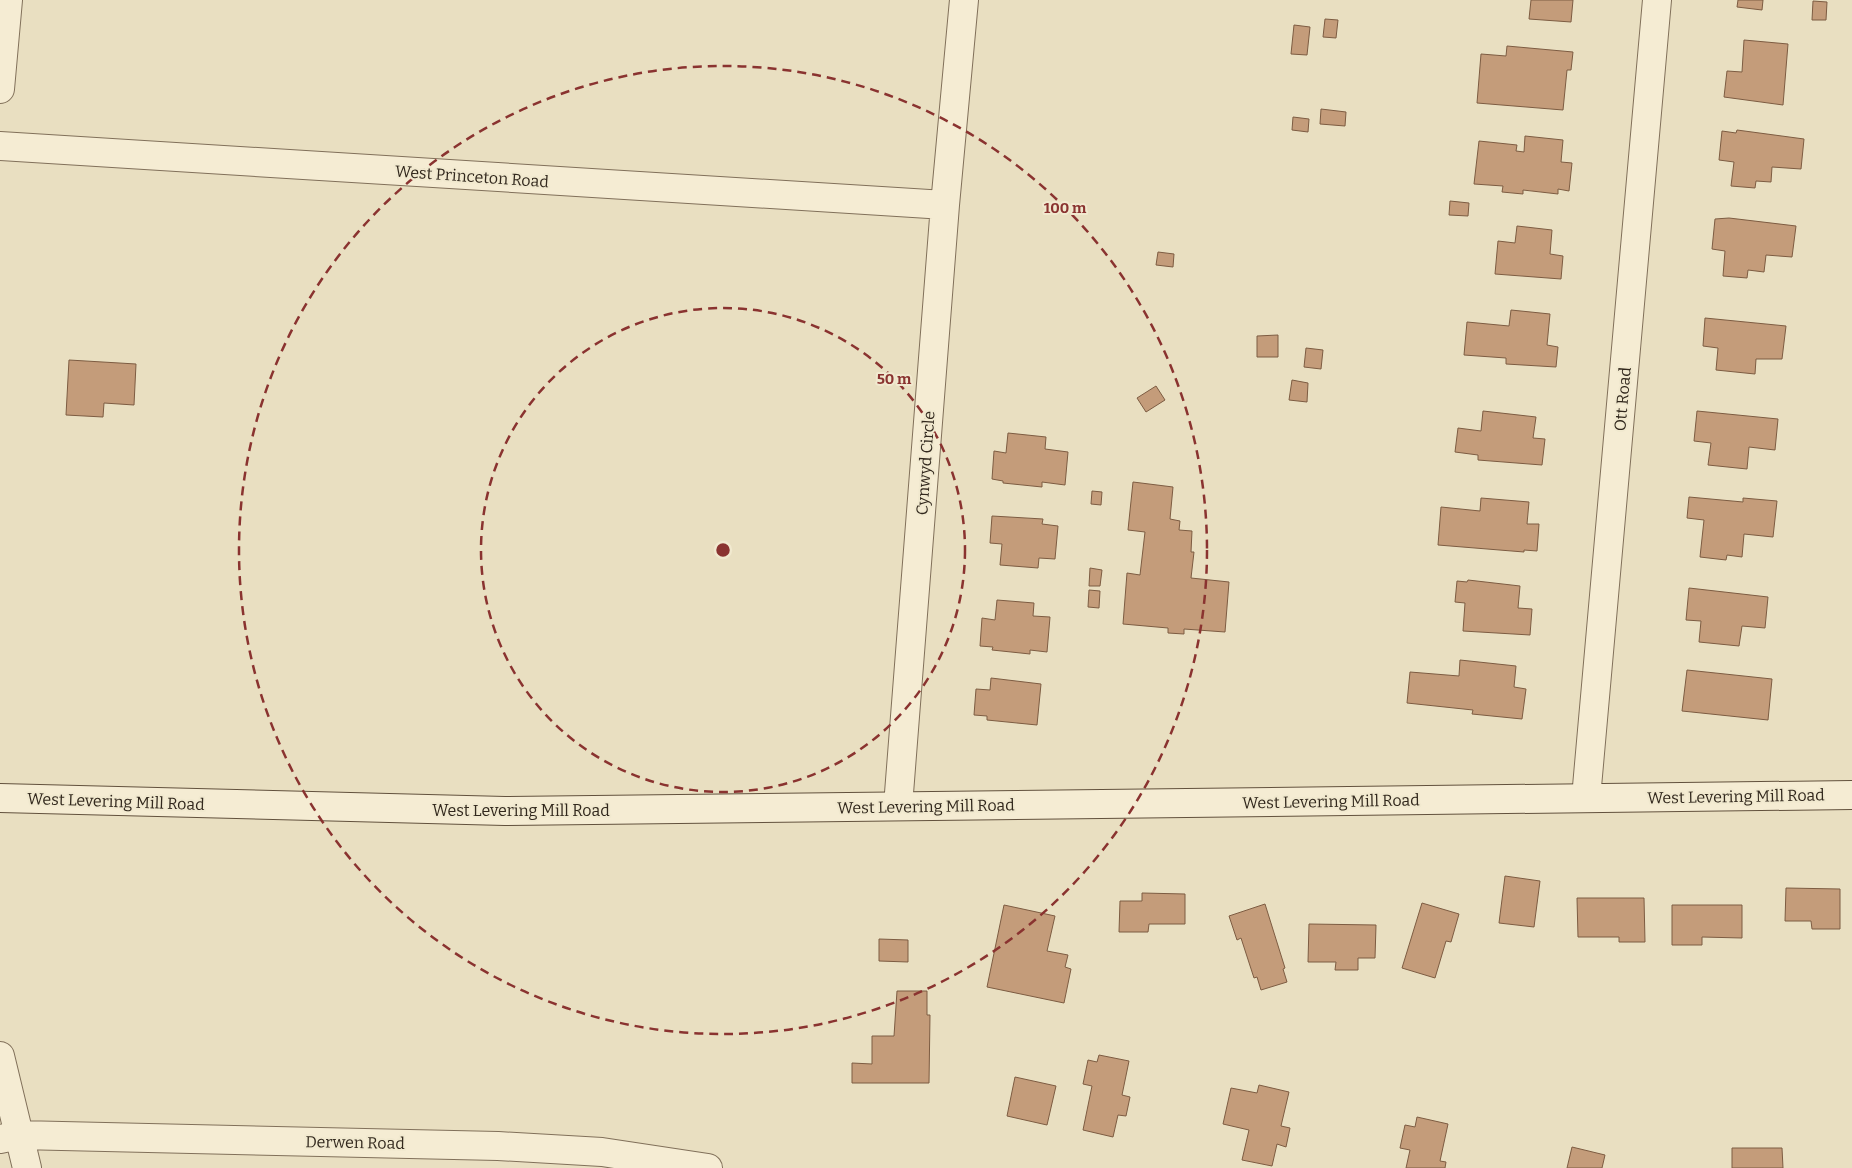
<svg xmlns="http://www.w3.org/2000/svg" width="1852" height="1168" viewBox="0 0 1852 1168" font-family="Bitter,serif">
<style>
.building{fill:#c49c7a;stroke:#7d5c42}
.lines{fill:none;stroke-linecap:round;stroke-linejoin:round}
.street-casing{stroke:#81705a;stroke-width:30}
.secondary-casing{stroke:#62513d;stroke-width:30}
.street{stroke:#f5ecd3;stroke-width:28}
.secondary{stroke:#f5ecd3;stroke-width:28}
.ring{fill:none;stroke:#8a3330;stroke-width:2.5;stroke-dasharray:9 6}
.labels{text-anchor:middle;stroke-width:4;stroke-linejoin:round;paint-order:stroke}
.street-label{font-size:16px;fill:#32281d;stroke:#f1e9cf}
.centre{fill:#8a3330;stroke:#f1e9cf;stroke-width:2.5}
.ring-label{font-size:15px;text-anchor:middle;font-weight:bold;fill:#8a3330;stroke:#f1e9cf;stroke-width:4;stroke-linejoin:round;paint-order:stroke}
</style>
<rect width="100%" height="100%" fill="#e9dfc1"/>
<path class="building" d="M 1531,0 L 1573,0 L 1571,22 L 1529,19 Z
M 1738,0 L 1763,0 L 1762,10 L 1737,7 Z
M 1813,1 L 1827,2 L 1826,20 L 1812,20 Z
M 1325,19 L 1338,20 L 1336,38 L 1323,37 Z
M 1294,25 L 1310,27 L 1307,55 L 1291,54 Z
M 1744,40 L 1788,44 L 1783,105 L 1724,97 L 1727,71 L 1742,72 Z
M 1507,46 L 1573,52 L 1571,70 L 1567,70 L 1563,110 L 1477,103 L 1481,54 L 1506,56 Z
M 1321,109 L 1346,112 L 1345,126 L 1320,124 Z
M 1293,117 L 1309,119 L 1308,132 L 1292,130 Z
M 1737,130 L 1804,139 L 1801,169 L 1772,167 L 1771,182 L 1756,181 L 1755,188 L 1731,186 L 1734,162 L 1719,160 L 1722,131 L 1736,133 Z
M 1525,136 L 1563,140 L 1561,162 L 1572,163 L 1569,191 L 1558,189 L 1558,194 L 1523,190 L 1523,194 L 1502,192 L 1503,186 L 1474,184 L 1479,141 L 1517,145 L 1516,151 L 1524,152 Z
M 1450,201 L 1469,203 L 1468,216 L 1449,215 Z
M 1729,218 L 1796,226 L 1792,257 L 1766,255 L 1764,272 L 1748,270 L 1747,278 L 1723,276 L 1725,251 L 1712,249 L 1715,219 Z
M 1517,226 L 1552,230 L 1550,254 L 1563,256 L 1561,279 L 1495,274 L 1498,241 L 1515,243 Z
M 1158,252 L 1174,254 L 1173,267 L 1156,265 Z
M 1511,310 L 1550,314 L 1547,345 L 1558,347 L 1556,367 L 1506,364 L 1506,358 L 1464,355 L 1467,322 L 1509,326 Z
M 1705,318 L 1786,326 L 1782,359 L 1756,359 L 1755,374 L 1716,370 L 1718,348 L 1703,346 Z
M 1278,335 L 1278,357 L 1257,357 L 1257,336 Z
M 1306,348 L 1323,350 L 1321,369 L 1304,367 Z
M 69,360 L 136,364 L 134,405 L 104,403 L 103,417 L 66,415 Z
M 1292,380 L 1308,383 L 1307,402 L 1289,400 Z
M 1156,386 L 1165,400 L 1146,412 L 1137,398 Z
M 1483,411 L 1536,417 L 1533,438 L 1545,439 L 1542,465 L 1478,460 L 1478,455 L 1455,452 L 1458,428 L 1481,431 Z
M 1697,411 L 1778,419 L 1775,450 L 1749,447 L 1747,469 L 1708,465 L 1711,443 L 1694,441 Z
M 1008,433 L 1046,437 L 1045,449 L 1068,452 L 1065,485 L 1042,482 L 1042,487 L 1003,483 L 1003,481 L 992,479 L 994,451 L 1006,453 Z
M 1133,482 L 1173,487 L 1170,519 L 1180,521 L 1179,530 L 1192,531 L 1191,552 L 1194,552 L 1191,578 L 1229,582 L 1225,632 L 1184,629 L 1184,634 L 1168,633 L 1168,628 L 1123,624 L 1127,573 L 1140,575 L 1145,532 L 1128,530 Z
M 1092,491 L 1102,492 L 1101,505 L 1091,504 Z
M 1689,497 L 1743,502 L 1743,498 L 1777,501 L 1773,537 L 1744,534 L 1742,557 L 1727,555 L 1726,560 L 1700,557 L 1704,520 L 1687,518 Z
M 1481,498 L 1529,502 L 1527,524 L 1539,524 L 1537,551 L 1524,550 L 1524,552 L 1438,545 L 1441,507 L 1480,511 Z
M 992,516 L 1043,519 L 1042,524 L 1058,526 L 1055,559 L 1039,558 L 1038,568 L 1000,565 L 1002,544 L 990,543 Z
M 1090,568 L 1102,570 L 1100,586 L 1089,586 Z
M 1468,580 L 1520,586 L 1518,608 L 1532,609 L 1530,635 L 1463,631 L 1465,603 L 1455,602 L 1457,581 L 1467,582 Z
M 1689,588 L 1768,597 L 1765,628 L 1742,626 L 1739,646 L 1699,642 L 1701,621 L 1686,620 Z
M 1089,590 L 1100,591 L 1099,608 L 1088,607 Z
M 997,600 L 1034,603 L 1033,616 L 1050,617 L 1047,652 L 1030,650 L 1030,654 L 992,650 L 993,647 L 980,646 L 982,618 L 995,620 Z
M 1460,660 L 1516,666 L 1514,687 L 1526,689 L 1522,719 L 1472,714 L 1473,710 L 1407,703 L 1410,672 L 1459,676 Z
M 1687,670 L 1772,679 L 1768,720 L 1682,711 Z
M 991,678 L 1041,684 L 1037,725 L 987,720 L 987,716 L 974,715 L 976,689 L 990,690 Z
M 1505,876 L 1540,881 L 1534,927 L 1499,923 Z
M 1786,888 L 1840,889 L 1840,929 L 1812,929 L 1811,921 L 1785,921 Z
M 1142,893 L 1185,894 L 1185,924 L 1149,924 L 1148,932 L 1119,932 L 1120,901 L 1142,901 Z
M 1577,898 L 1644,898 L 1645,942 L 1619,942 L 1619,937 L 1578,937 Z
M 1422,903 L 1459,914 L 1451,942 L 1446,941 L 1435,978 L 1402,968 Z
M 1265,904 L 1285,968 L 1283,969 L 1287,982 L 1261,990 L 1257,977 L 1254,978 L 1241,938 L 1237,940 L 1229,916 Z
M 1004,905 L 1055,916 L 1047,951 L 1068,955 L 1065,967 L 1071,969 L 1064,1003 L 987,987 Z
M 1672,905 L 1742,905 L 1742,938 L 1702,937 L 1702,945 L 1672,945 Z
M 1309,924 L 1376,925 L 1375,958 L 1358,958 L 1358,970 L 1335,970 L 1336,962 L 1308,962 Z
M 879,939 L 908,940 L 908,962 L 879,961 Z
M 897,991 L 927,991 L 927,1015 L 930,1015 L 929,1083 L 852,1083 L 852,1063 L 872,1064 L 872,1036 L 894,1036 Z
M 1099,1055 L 1129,1061 L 1122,1095 L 1130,1097 L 1126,1116 L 1118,1115 L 1113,1137 L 1083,1130 L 1092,1086 L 1083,1084 L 1088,1060 L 1097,1062 Z
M 1015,1077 L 1056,1086 L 1047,1125 L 1007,1116 Z
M 1259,1085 L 1289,1092 L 1281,1126 L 1290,1128 L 1286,1147 L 1277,1144 L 1272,1166 L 1242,1160 L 1249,1130 L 1223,1124 L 1231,1088 L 1257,1093 Z
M 1417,1117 L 1448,1124 L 1440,1161 L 1446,1162 L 1445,1168 L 1406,1168 L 1410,1150 L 1400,1148 L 1405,1125 L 1415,1127 Z
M 1572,1147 L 1605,1155 L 1602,1168 L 1567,1168 Z
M 1732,1148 L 1782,1148 L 1783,1168 L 1732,1168 Z"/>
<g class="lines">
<defs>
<path id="street" d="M 0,89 L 8,0
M 0,146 L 945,205
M 1586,798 L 1657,0
M 898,806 L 945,205 L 964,0
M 0,1056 L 27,1168
M 0,1139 L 19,1135 L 498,1146 L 602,1152 L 708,1168"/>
<path id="secondary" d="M 0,798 L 505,811 L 1852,795"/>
</defs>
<use href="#street" class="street-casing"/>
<use href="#secondary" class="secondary-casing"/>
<use href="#street" class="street"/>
<use href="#secondary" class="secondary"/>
</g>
<g class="ring">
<circle cx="723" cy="550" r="242"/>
<circle cx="723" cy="550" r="484"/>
</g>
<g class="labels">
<g class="street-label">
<text transform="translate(472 176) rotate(4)" y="6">West Princeton Road</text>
<text transform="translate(1622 399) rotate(-85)" y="6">Ott Road</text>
<text transform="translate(925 463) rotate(-86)" y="6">Cynwyd Circle</text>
<text transform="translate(1736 796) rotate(-1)" y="6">West Levering Mill Road</text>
<text transform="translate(116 801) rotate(2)" y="6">West Levering Mill Road</text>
<text transform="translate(1331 801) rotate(-1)" y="6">West Levering Mill Road</text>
<text transform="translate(926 806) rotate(-1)" y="6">West Levering Mill Road</text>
<text x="521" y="816">West Levering Mill Road</text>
<text transform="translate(355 1142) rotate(1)" y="6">Derwen Road</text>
</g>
</g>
<circle cx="723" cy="550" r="8" class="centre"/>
<g class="ring-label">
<text x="1065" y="213">100 m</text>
<text x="894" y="384">50 m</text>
</g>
</svg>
